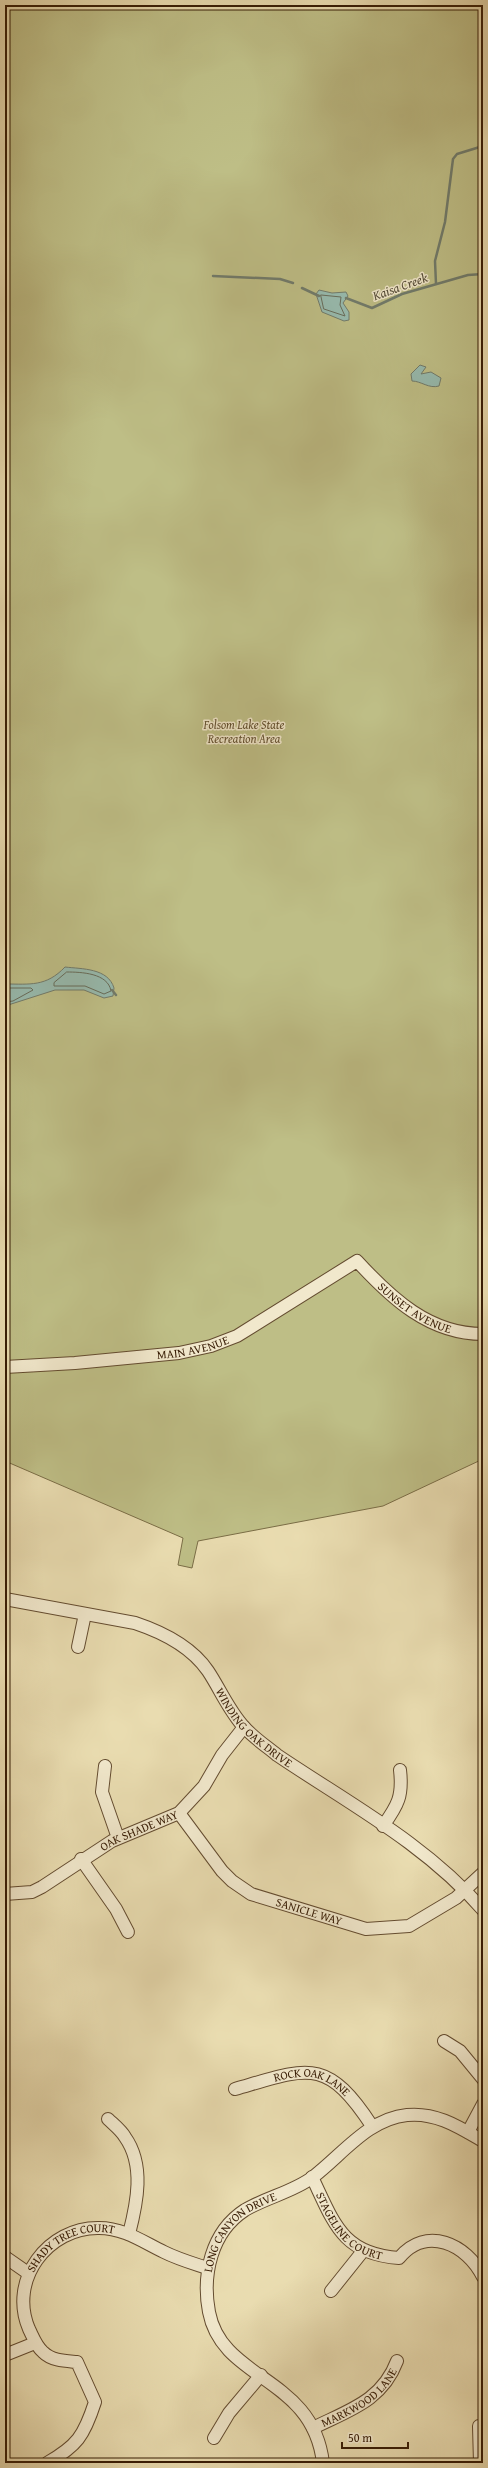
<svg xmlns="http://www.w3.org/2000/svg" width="488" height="2468" viewBox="0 0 488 2468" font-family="'Gentium Book Plus',serif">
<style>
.green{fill:#bebe86;stroke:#7a6d46}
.water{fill:#97bbaf;stroke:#717b6b}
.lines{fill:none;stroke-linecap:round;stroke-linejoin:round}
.shore{stroke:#676c5a;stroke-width:1}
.stream{stroke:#717b6b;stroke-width:2.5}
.minor-casing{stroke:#644c30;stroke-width:14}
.minor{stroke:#f1e8cc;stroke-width:12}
.labels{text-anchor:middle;stroke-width:3;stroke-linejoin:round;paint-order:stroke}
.park-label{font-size:12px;font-style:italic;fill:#604d2c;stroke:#f1e8cc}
.street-label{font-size:12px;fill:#371c05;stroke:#f1e8cc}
.water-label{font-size:13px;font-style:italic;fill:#544c38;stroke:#f1e8cc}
</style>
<rect width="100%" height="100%" fill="#e9dcb0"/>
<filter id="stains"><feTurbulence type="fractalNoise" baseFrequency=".005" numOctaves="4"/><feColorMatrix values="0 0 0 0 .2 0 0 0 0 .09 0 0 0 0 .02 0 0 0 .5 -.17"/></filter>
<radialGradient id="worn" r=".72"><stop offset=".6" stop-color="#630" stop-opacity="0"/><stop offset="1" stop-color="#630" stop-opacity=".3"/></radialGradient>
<path class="green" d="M 5,5 L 483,5 L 483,1459 L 383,1506 L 198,1541 L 192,1568 L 178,1565 L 183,1538 L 5,1461 Z"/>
<path class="water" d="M 319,290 L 332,293 L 346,292 L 348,296 L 343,303 L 349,312 L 349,320 L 344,321 L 322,312 L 316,294 Z
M 420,365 L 426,367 L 421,374 L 431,372 L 441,378 L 439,386 C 429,389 421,381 412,381 L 411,374 Z
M 65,967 C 82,969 108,968 114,988 L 113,996 L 104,998 L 84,990 L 55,990 L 5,1006 L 5,984 C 30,984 46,987 65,967 Z"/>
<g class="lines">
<path class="shore" d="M 321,295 L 341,297 L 340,305 L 345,316 L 324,309 Z
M 67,972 C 81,972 108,973 111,991 L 104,994 L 85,986 L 54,986 L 54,983 Z
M 5,988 L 31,988 L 33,990 L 13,1001 L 5,1002"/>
<path class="stream" d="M 213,276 L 280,279 L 293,283
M 436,284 L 435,261 L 445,222 L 453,159 L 457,154 L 483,146
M 302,288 L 319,296
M 346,298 L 372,308 L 402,294 L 468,275 L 483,274
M 112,990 L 116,995"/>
<defs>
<g id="minor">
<path id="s1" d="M 5,1367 L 75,1363 L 179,1353 L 211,1346 L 237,1336 L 357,1261 C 391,1298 429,1334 483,1334"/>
<path id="s2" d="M 5,1599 L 135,1623 C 162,1632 191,1646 208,1671 C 220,1689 229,1711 244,1727 C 254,1738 266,1746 277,1755 C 348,1803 426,1844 483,1910"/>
<path d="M 78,1647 L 85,1614"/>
<path d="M 105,1766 L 102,1792 L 118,1838"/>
<path id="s3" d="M 179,1813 L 222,1871 L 232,1881 L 251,1894 L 366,1929 L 409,1926 L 456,1898 L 483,1873"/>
<path d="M 383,1826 C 398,1805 403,1796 400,1770"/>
<path d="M 81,1859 L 116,1909 L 128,1932"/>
<path id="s4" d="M 5,1894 L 32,1892 L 42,1887 L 112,1841 L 179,1813 L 204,1786 L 222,1755 L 244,1727"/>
<path d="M 444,2041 L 460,2051 L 483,2079"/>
<path id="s5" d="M 235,2089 C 308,2068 326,2056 372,2126"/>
<path d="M 108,2119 C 113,2124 121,2130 125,2137 C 145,2165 137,2203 129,2234"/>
<path d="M 468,2132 L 483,2104"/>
<path id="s6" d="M 312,2177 C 334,2223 342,2254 399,2258 C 426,2225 467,2244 483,2277"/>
<path d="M 5,2257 L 28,2273"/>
<path d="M 331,2291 L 363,2251"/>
<path d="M 5,2355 L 35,2343"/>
<path d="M 479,2426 L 480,2463"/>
<path id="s7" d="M 313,2428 C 349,2410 382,2401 397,2361"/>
<path d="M 214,2438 L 229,2413 L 261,2375"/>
<path id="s8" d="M 47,2463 C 77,2446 84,2436 95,2402 L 77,2362 C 66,2361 52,2361 43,2352 C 36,2346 33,2337 29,2329 C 8,2280 48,2227 99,2228 C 124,2228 143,2242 164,2252 C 178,2259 192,2263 207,2268"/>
<path id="s9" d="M 323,2463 C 313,2376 222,2381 209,2312 C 202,2275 211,2232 245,2210 C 267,2197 293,2192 313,2177 C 343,2154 368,2119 407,2115 C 436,2112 459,2127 483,2141"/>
</g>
</defs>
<use href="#minor" class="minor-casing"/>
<use href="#minor" class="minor"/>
</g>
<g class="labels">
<g class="park-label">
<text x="244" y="729">Folsom Lake State<tspan x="244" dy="14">Recreation Area</tspan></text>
</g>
<g class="street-label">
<text dy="4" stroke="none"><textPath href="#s1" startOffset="452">SUNSET AVENUE</textPath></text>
<text dy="4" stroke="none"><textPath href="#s1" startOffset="189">MAIN AVENUE</textPath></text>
<text dy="4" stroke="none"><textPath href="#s2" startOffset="295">WINDING OAK DRIVE</textPath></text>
<text dy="4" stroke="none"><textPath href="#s4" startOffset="151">OAK SHADE WAY</textPath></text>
<text dy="4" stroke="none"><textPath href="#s3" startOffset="170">SANICLE WAY</textPath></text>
<text dy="4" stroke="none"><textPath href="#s5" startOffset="81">ROCK OAK LANE</textPath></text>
<text dy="4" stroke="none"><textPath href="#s6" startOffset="64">STAGELINE COURT</textPath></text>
<text dy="4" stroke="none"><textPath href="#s9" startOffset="290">LONG CANYON DRIVE</textPath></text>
<text dy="4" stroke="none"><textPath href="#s8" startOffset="298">SHADY TREE COURT</textPath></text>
<text dy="4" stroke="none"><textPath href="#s7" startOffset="56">MARKWOOD LANE</textPath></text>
</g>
<g class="water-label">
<text transform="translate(400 286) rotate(-20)" y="5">Kaisa Creek</text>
</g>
</g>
<rect width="488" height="2468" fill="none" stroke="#e9dcb0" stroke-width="20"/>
<rect x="6" y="6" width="476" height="2456" fill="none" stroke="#371c05" stroke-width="2"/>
<rect x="10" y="10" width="468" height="2448" fill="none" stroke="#371c05"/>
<path d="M342 2442v6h66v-6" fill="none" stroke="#371c05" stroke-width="2"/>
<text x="348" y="2442" font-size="12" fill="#371c05" stroke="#f1e8cc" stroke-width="3" paint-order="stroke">50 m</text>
<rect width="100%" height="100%" filter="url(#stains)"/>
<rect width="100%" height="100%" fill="url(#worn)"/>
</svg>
